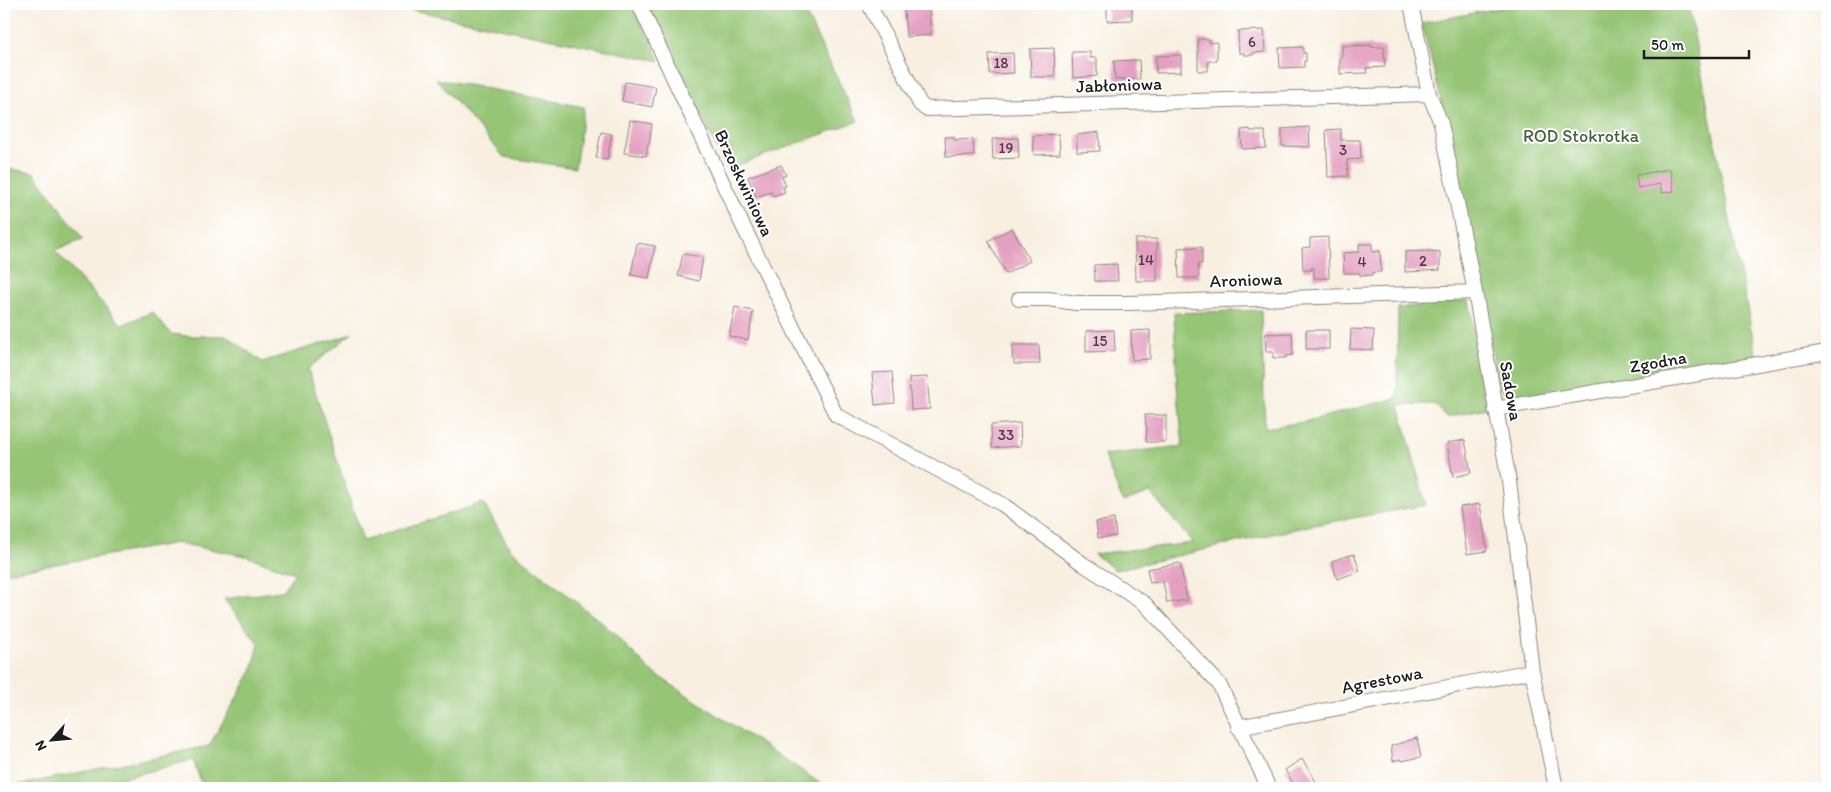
<svg xmlns="http://www.w3.org/2000/svg" width="1831" height="792" viewBox="0 0 1831 792" font-family="Itim,sans-serif">
<style>
.green{fill:#95c575;stroke:#587048}
.building{fill:#e4a0c1}
.lines{fill:none;stroke-linecap:round;stroke-linejoin:round}
.minor-casing{stroke:#8a867e;stroke-width:16}
.minor{stroke:#fff;stroke-width:14}
.labels{text-anchor:middle;stroke-width:4;stroke-linejoin:round;paint-order:stroke}
.number-label{font-size:15px;fill:#4e3d45}
.street-label{font-size:18px;fill:#1c1c1c;stroke:#fff}
.park-label{font-size:18px;fill:#4c6040;stroke:#fff}
</style>
<rect width="100%" height="100%" fill="#fff"/>
<filter id="ink" filterUnits="userSpaceOnUse"><feTurbulence type="fractalNoise" baseFrequency=".02" numOctaves="2"/><feDisplacementMap in="SourceGraphic" scale="10" xChannelSelector="R" yChannelSelector="G"/><feConvolveMatrix kernelMatrix="1 2 1 2 8 2 1 2 1" color-interpolation-filters="sRGB"/></filter>
<filter id="wash" filterUnits="userSpaceOnUse"><feTurbulence type="fractalNoise" baseFrequency=".0096" numOctaves="4" result="noise"/><feDisplacementMap in="SourceGraphic" scale="20" xChannelSelector="R" yChannelSelector="G"/><feGaussianBlur stdDeviation="1.12" result="paint"/><feColorMatrix in="noise" values="0 0 0 0 0 0 0 0 0 0 0 0 0 0 0 0 0 1.4 0 .05"/><feComposite in="paint" operator="in"/></filter>
<g filter="url(#wash)">
<rect width="100%" height="100%" fill="#f8efe0"/>
<path class="green" d="M 383,4 L 632,4 L 660,61 Z
M 647,4 L 801,4 L 858,121 L 727,169 Z
M 1521,4 L 1688,4 L 1757,359 L 1519,399 L 1505,395 L 1499,385 L 1441,100 L 1422,23 Z
M 436,79 L 584,107 L 575,168 L 504,157 Z
M 4,165 L 5,168 L 34,173 L 83,239 L 55,251 L 122,325 L 152,312 L 171,334 L 188,336 L 227,336 L 262,362 L 340,338 L 352,333 L 308,369 L 363,541 L 483,503 L 511,550 L 606,626 L 652,672 L 804,772 L 826,788 L 203,788 L 193,760 L 84,788 L 4,788 L 209,746 L 252,671 L 259,644 L 224,599 L 282,591 L 295,573 L 246,556 L 177,543 L 4,573 Z
M 1469,300 L 1486,408 L 1447,417 L 1434,404 L 1399,405 L 1426,505 L 1308,526 L 1115,570 L 1094,554 L 1193,543 L 1150,492 L 1123,502 L 1104,455 L 1183,446 L 1177,385 L 1174,313 L 1261,310 L 1265,428 L 1304,422 L 1397,398 L 1398,308 Z"/>
<g id="blocks">
<path class="building" d="M 1107,4 L 1132,4 L 1132,20 L 1107,21 Z
M 929,6 L 931,35 L 906,37 L 904,8 Z
M 1264,30 L 1265,52 L 1253,53 L 1253,55 L 1244,55 L 1244,53 L 1239,53 L 1238,31 Z
M 1198,39 L 1209,39 L 1209,43 L 1217,42 L 1217,61 L 1208,61 L 1208,71 L 1198,71 Z
M 1371,45 L 1371,47 L 1384,47 L 1385,67 L 1366,68 L 1367,73 L 1340,74 L 1340,57 L 1342,57 L 1342,46 Z
M 1303,47 L 1303,53 L 1306,53 L 1306,61 L 1304,61 L 1304,67 L 1280,68 L 1279,48 Z
M 1054,48 L 1055,77 L 1031,77 L 1030,49 Z
M 1072,52 L 1090,52 L 1090,58 L 1097,58 L 1097,76 L 1073,78 Z
M 1013,53 L 1014,73 L 990,74 L 989,54 Z
M 1181,55 L 1181,72 L 1156,73 L 1156,56 Z
M 1139,60 L 1140,79 L 1115,80 L 1114,61 Z
M 625,82 L 656,87 L 652,107 L 622,101 Z
M 630,120 L 652,124 L 649,144 L 648,144 L 646,156 L 624,153 Z
M 1309,127 L 1310,147 L 1282,146 L 1282,129 Z
M 1250,129 L 1250,131 L 1265,131 L 1266,148 L 1242,149 L 1241,130 Z
M 1341,129 L 1341,140 L 1360,140 L 1361,159 L 1347,160 L 1348,176 L 1328,177 L 1326,130 Z
M 601,132 L 612,134 L 607,160 L 596,158 Z
M 1099,132 L 1100,151 L 1077,152 L 1077,135 Z
M 1059,134 L 1060,154 L 1034,155 L 1033,136 Z
M 945,137 L 954,137 L 954,140 L 973,139 L 974,156 L 946,157 Z
M 1018,138 L 1019,158 L 993,159 L 992,139 Z
M 781,165 L 786,175 L 782,177 L 786,186 L 783,187 L 785,192 L 773,196 L 771,192 L 756,197 L 748,177 Z
M 1670,169 L 1674,191 L 1662,193 L 1660,184 L 1638,188 L 1636,175 Z
M 1012,228 L 1030,261 L 1006,274 L 988,241 Z
M 1328,237 L 1329,278 L 1314,278 L 1314,268 L 1311,268 L 1312,270 L 1303,270 L 1302,248 L 1310,247 L 1310,238 Z
M 1135,239 L 1157,239 L 1157,281 L 1136,281 Z
M 637,243 L 655,246 L 649,278 L 631,275 Z
M 1359,244 L 1372,244 L 1372,252 L 1380,251 L 1381,272 L 1373,272 L 1373,275 L 1360,276 L 1360,273 L 1344,273 L 1343,253 L 1359,252 Z
M 1202,247 L 1202,264 L 1198,264 L 1199,278 L 1179,278 L 1178,248 Z
M 1427,251 L 1440,252 L 1440,270 L 1405,272 L 1405,252 Z
M 683,254 L 703,257 L 699,281 L 678,276 Z
M 1117,264 L 1118,281 L 1095,281 L 1094,265 Z
M 735,307 L 753,311 L 748,340 L 729,336 Z
M 1351,329 L 1374,330 L 1373,350 L 1350,349 Z
M 1114,330 L 1115,351 L 1086,352 L 1086,331 Z
M 1150,330 L 1150,359 L 1132,360 L 1131,331 Z
M 1306,330 L 1329,330 L 1329,349 L 1306,349 Z
M 1292,333 L 1293,355 L 1286,356 L 1286,358 L 1273,358 L 1273,352 L 1266,352 L 1265,334 Z
M 1013,345 L 1039,345 L 1040,364 L 1014,364 L 1014,359 L 1012,359 Z
M 892,372 L 895,403 L 875,405 L 872,373 Z
M 927,377 L 930,409 L 911,410 L 909,378 Z
M 1145,415 L 1166,415 L 1166,442 L 1146,442 L 1147,427 L 1146,427 Z
M 1020,423 L 1021,446 L 992,448 L 991,425 Z
M 1465,440 L 1471,473 L 1453,477 L 1447,443 Z
M 1480,504 L 1487,551 L 1467,554 L 1460,507 Z
M 1114,519 L 1116,536 L 1098,538 L 1096,522 Z
M 1354,554 L 1360,571 L 1337,579 L 1332,561 Z
M 1180,563 L 1187,600 L 1167,603 L 1163,581 L 1150,583 L 1147,569 Z
M 1417,738 L 1421,757 L 1402,761 L 1401,759 L 1393,761 L 1391,746 Z
M 1302,759 L 1320,788 L 1296,788 L 1285,770 Z"/>
</g>
</g>
<g filter="url(#ink)">
<use href="#blocks" fill-opacity="0" stroke="#8a867e" stroke-width="1"/>
<g class="lines">
<defs>
<path id="minor" d="M 639,4 L 742,224 L 836,415 L 1002,504 L 1083,564 L 1145,604 L 1219,684 L 1269,788
M 1411,4 L 1429,94 L 1441,123 L 1475,292 L 1509,481 L 1532,671 L 1556,788
M 871,8 L 920,104 L 926,109 L 1429,94
M 1019,299 L 1048,299 L 1076,303 L 1128,303 L 1475,292
M 1495,409 L 1827,352
M 1238,727 L 1532,671"/>
</defs>
<use href="#minor" class="minor-casing"/>
<use href="#minor" class="minor"/>
</g>
</g>
<g class="labels">
<g class="number-label">
<text x="1252" y="47">6</text>
<text x="1001" y="68">18</text>
<text x="1006" y="153">19</text>
<text x="1343" y="155">3</text>
<text x="1146" y="265">14</text>
<text x="1423" y="266">2</text>
<text x="1362" y="267">4</text>
<text x="1100" y="346">15</text>
<text x="1006" y="440">33</text>
</g>
<g class="street-label">
<text transform="translate(1119 85) rotate(-2)" y="6">Jabłoniowa</text>
<text transform="translate(744 183) rotate(65)" y="6">Brzoskwiniowa</text>
<text transform="translate(1246 280) rotate(-2)" y="6">Aroniowa</text>
<text transform="translate(1658 362) rotate(-10)" y="6">Zgodna</text>
<text transform="translate(1511 391) rotate(80)" y="6">Sadowa</text>
<text transform="translate(1382 680) rotate(-11)" y="6">Agrestowa</text>
</g>
<g class="park-label">
<text x="1581" y="142">ROD Stokrotka</text>
</g>
</g>
<rect width="1831" height="792" fill="none" stroke="#fff" stroke-width="20"/>
<g transform="translate(52 740) rotate(243)" stroke="#ffffff" stroke-width="4" paint-order="stroke">
<path d="M0-4L9 19L0 12L-9 19Z" fill="#1c1c1c"/>
<text y="-8" font-size="14" font-weight="bold" text-anchor="middle" fill="#1c1c1c">N</text>
</g>
<path d="M1644 50v8h105v-8" fill="none" stroke="#1c1c1c" stroke-width="2.5"/>
<text x="1651" y="50" font-size="15" fill="#1c1c1c" stroke="#ffffff" stroke-width="4" paint-order="stroke">50 m</text>
</svg>
